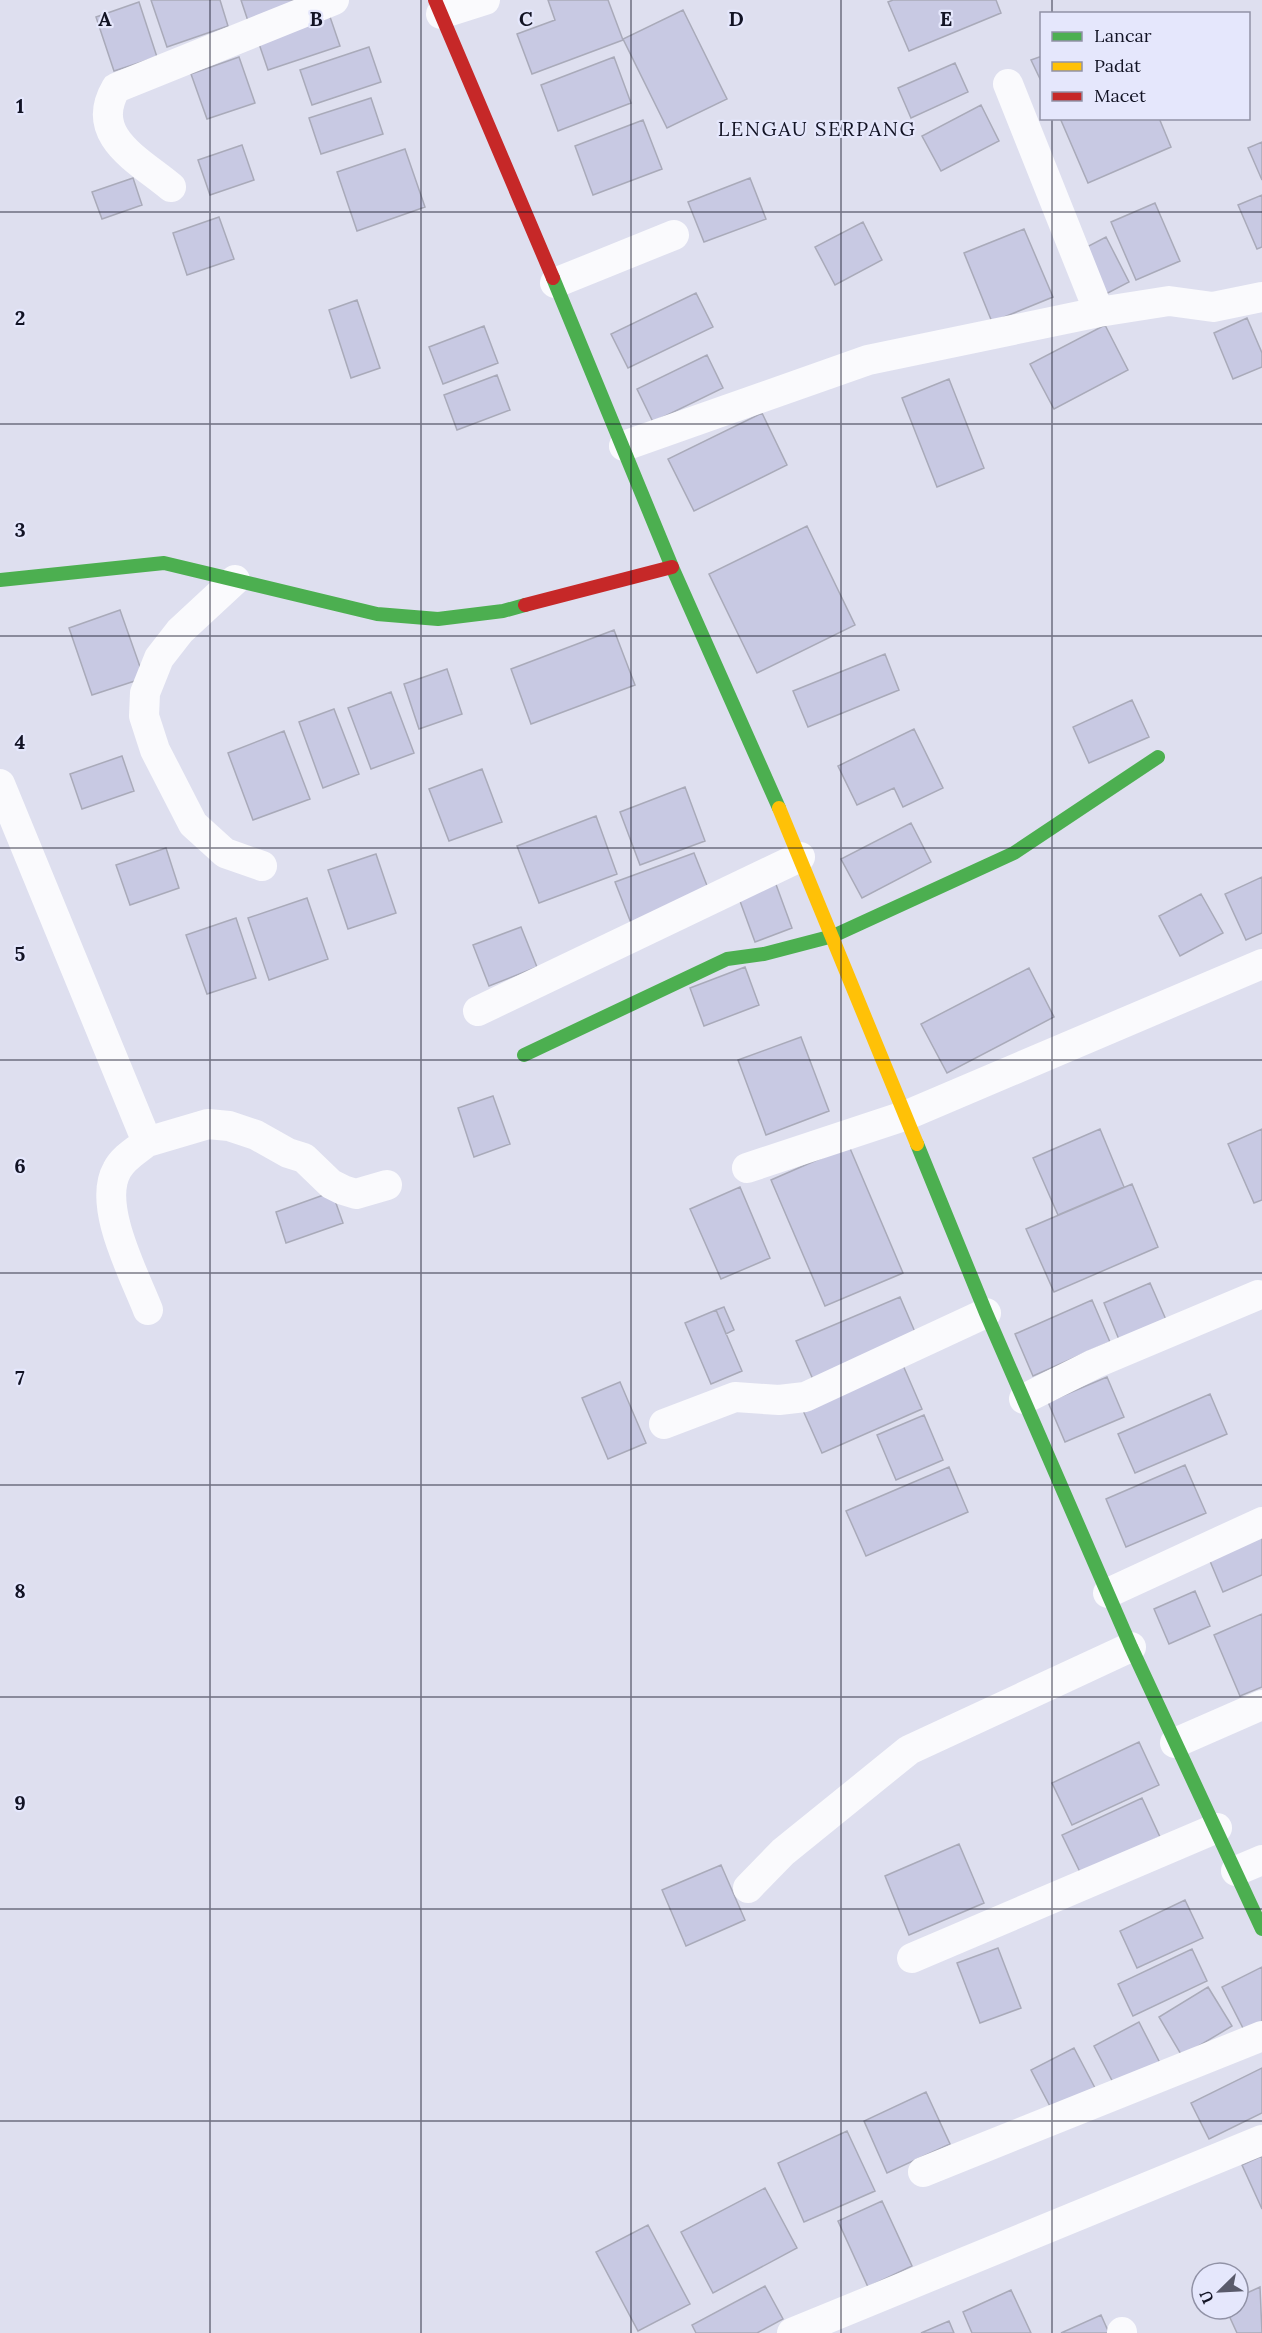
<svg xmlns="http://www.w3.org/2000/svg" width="1262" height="2333" viewBox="0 0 1262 2333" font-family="Lora,serif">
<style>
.building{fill:#c8c9e3;stroke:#a9aab9;stroke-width:1.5}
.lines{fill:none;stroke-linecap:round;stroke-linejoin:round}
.street{stroke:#fafafd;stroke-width:30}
.fast{stroke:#4caf50;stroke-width:14}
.slow{stroke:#ffc107;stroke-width:14}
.jam{stroke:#c62828;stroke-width:14}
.grid{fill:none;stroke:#121324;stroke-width:1.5;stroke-opacity:0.55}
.labels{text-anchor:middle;stroke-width:4.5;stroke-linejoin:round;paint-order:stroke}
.quarter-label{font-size:20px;letter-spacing:1.5px;fill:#121324;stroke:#e5e7fc}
.grid-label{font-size:20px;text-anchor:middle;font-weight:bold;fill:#121324;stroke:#e5e7fc;stroke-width:4.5;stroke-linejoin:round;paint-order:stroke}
</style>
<rect width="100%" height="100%" fill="#dedfef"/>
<path class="building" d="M 151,0 L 220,0 L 228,26 L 167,47 Z
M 241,0 L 311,0 L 248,21 Z
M 548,0 L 608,0 L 623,40 L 532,74 L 517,34 L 555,20 Z
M 893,0 L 996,0 L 1001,13 L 909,51 L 888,2 Z
M 139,2 L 157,57 L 114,71 L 96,17 Z
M 683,10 L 727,99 L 667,128 L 623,39 Z
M 328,11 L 340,46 L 268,70 L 256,35 Z
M 369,47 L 381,82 L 312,105 L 300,70 Z
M 1042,56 L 1042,83 L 1031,60 Z
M 239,57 L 255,103 L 207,119 L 191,74 Z
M 614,57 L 631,103 L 558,131 L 541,85 Z
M 955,63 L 968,92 L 911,118 L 898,88 Z
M 371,98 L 383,134 L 321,154 L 309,118 Z
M 981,105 L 999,141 L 941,171 L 922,136 Z
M 1060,118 L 1159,118 L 1171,147 L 1088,183 Z
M 643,120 L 662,169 L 593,195 L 575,146 Z
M 1262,142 L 1262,180 L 1248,148 Z
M 242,145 L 254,180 L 210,195 L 198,160 Z
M 405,149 L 425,207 L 357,231 L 337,172 Z
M 133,178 L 142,205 L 102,219 L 92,192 Z
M 750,178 L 766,219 L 704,242 L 688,202 Z
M 1262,195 L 1262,247 L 1257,249 L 1238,205 Z
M 1155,203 L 1180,261 L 1136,280 L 1111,222 Z
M 219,217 L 234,259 L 187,275 L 173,233 Z
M 863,222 L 882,260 L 835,285 L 815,247 Z
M 1024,229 L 1053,297 L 992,322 L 964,253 Z
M 1106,237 L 1129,282 L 1102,296 L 1079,251 Z
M 696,293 L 713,327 L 628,368 L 611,334 Z
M 357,300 L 380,368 L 351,378 L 329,310 Z
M 1247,318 L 1262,353 L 1262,367 L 1233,379 L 1214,333 Z
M 1105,325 L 1128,370 L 1054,409 L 1030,364 Z
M 484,326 L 498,363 L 443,384 L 429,347 Z
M 707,355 L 723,388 L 653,422 L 637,389 Z
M 497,375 L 510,410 L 457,430 L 444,395 Z
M 949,379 L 984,468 L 937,487 L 902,398 Z
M 762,413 L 787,465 L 694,511 L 668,459 Z
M 807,526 L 855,625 L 757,673 L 709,574 Z
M 120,610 L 144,678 L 92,695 L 69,628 Z
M 614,630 L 635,685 L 531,724 L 511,669 Z
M 885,654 L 899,690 L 808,727 L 793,691 Z
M 447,669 L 462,714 L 419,729 L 404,684 Z
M 391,692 L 414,753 L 371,769 L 348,708 Z
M 1132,700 L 1149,737 L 1089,763 L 1073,727 Z
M 334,709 L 359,774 L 323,788 L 299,722 Z
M 914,729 L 943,788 L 903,807 L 894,788 L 857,805 L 838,766 Z
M 284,731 L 310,799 L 253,820 L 228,753 Z
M 122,756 L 134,791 L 82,809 L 70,774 Z
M 482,769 L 502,822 L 449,841 L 429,789 Z
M 685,787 L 705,841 L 640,865 L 620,812 Z
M 596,816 L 617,874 L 539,903 L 517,846 Z
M 911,823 L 931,862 L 862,898 L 841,859 Z
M 166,848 L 179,888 L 130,905 L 116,865 Z
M 694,853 L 712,898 L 633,928 L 615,882 Z
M 376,854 L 396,913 L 348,929 L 328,870 Z
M 1262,877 L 1262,933 L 1246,940 L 1225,894 Z
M 774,879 L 792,928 L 755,942 L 737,893 Z
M 1201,894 L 1223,933 L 1180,956 L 1159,916 Z
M 307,898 L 328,959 L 269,980 L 248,918 Z
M 236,918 L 256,978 L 207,994 L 186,935 Z
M 521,927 L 537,967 L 489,986 L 473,945 Z
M 745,967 L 759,1005 L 704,1026 L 690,988 Z
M 1029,968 L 1054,1017 L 947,1073 L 921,1024 Z
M 801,1037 L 829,1111 L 766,1135 L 738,1060 Z
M 493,1096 L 510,1144 L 474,1157 L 458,1108 Z
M 1100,1129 L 1124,1187 L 1058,1215 L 1033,1158 Z
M 1262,1129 L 1262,1200 L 1254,1203 L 1228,1144 Z
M 849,1146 L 903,1273 L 825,1306 L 771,1180 Z
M 1132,1184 L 1158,1247 L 1054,1292 L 1026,1229 Z
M 740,1187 L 770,1258 L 721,1279 L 690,1209 Z
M 332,1192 L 343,1223 L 286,1243 L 276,1212 Z
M 1150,1283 L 1167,1322 L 1120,1342 L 1104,1303 Z
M 900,1297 L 918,1339 L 815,1384 L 796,1341 Z
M 1092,1300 L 1110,1342 L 1033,1376 L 1015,1334 Z
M 724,1307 L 734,1330 L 726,1334 L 716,1310 Z
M 716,1310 L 742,1371 L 711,1384 L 685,1323 Z
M 902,1363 L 922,1409 L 822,1453 L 801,1406 Z
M 1107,1377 L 1124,1417 L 1065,1442 L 1048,1402 Z
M 620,1382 L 646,1443 L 608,1459 L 582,1398 Z
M 1210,1394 L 1227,1434 L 1135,1473 L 1118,1434 Z
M 924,1415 L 943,1460 L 896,1480 L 877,1435 Z
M 1185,1465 L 1206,1513 L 1126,1547 L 1106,1499 Z
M 949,1467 L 968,1512 L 866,1556 L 846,1511 Z
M 1262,1531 L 1262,1575 L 1223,1592 L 1207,1554 Z
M 1195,1591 L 1210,1626 L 1169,1644 L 1154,1609 Z
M 1262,1614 L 1262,1687 L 1240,1696 L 1214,1635 Z
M 1139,1742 L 1159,1785 L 1072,1825 L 1052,1783 Z
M 1142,1798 L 1160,1837 L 1081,1874 L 1062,1835 Z
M 959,1844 L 984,1903 L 909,1935 L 885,1876 Z
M 721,1865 L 745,1920 L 686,1946 L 662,1890 Z
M 1185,1900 L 1203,1938 L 1137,1968 L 1120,1931 Z
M 998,1948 L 1021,2008 L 980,2023 L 957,1963 Z
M 1192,1949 L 1207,1981 L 1133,2016 L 1118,1984 Z
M 1262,1967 L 1262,2024 L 1245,2032 L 1222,1987 Z
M 1208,1987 L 1232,2026 L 1182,2056 L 1159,2017 Z
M 1139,2022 L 1161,2065 L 1116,2088 L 1094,2046 Z
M 1074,2048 L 1095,2088 L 1052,2110 L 1031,2070 Z
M 1262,2068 L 1262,2113 L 1209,2139 L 1191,2103 Z
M 926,2092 L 950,2144 L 887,2173 L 864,2121 Z
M 847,2131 L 875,2191 L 804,2222 L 778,2163 Z
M 1262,2156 L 1262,2209 L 1242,2165 Z
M 765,2188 L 797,2248 L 713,2293 L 681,2232 Z
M 882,2201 L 912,2266 L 868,2287 L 838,2221 Z
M 648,2225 L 690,2304 L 638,2331 L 596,2252 Z
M 765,2286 L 783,2319 L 757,2333 L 696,2333 L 692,2325 Z
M 1260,2287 L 1262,2333 L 1237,2333 L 1226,2309 L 1238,2309 L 1238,2297 Z
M 1011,2290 L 1031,2333 L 972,2333 L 963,2312 Z
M 1101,2315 L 1109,2333 L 1061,2333 Z
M 949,2321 L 954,2333 L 921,2333 Z"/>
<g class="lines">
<path class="street" d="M 441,14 L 485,0
M 1008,84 L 1099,312
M 171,187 C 139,160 88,136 116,88 L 334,0
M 555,283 L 674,235
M 624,446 L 868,360 L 1099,312 L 1169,301 L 1213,307 L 1262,297
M 235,580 L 180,631 L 159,658 L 145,693 L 144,716 L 155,750 L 193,824 L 225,853 L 262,866
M 0,784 L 147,1142 L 208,1124 L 229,1126 L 256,1135 L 288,1153 L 304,1158 L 331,1184 L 343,1190 L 356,1194 L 387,1185
M 478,1011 L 800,857
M 147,1142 C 137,1150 123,1158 117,1170 C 97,1205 134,1274 148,1310
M 747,1168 L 907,1115 L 1262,964
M 1024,1399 L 1094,1364 L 1258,1295
M 664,1424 L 735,1397 L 779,1400 L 805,1397 L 986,1313
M 1108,1593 L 1262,1522
M 1175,1743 L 1262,1705
M 1236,1871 L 1262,1860
M 748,1888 L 783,1852 L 909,1750 L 1131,1647
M 912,1958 L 1217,1828
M 923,2172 L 1262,2036
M 1122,2332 L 1122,2333
M 792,2333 L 1262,2140"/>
<path class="fast" d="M 553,278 L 672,567 L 779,808
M 0,580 L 164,563 L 377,614 L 438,619 L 503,611 L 525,605
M 524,1055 L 727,959 L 764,954 L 833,936 L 1014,853 L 1158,757
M 917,1144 L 986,1313 L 1131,1647 L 1262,1929"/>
<path class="slow" d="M 779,808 L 917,1144"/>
<path class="jam" d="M 435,0 L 553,278
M 525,605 L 672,567"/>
</g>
<path class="grid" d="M 210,0 L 210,2333M 421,0 L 421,2333M 631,0 L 631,2333M 841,0 L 841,2333M 1052,0 L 1052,14M 1052,118 L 1052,2333M 0,212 L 1262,212M 0,424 L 1262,424M 0,636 L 1262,636M 0,848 L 1262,848M 0,1060 L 1262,1060M 0,1273 L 1262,1273M 0,1485 L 1262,1485M 0,1697 L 1262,1697M 0,1909 L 1262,1909M 0,2121 L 1262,2121"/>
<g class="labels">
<g class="quarter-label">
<text x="817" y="136">LENGAU SERPANG</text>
</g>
</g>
<g class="grid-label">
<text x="105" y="26">A</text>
<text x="316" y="26">B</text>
<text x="526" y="26">C</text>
<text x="736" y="26">D</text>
<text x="946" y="26">E</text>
<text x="20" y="113">1</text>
<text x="20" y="325">2</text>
<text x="20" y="537">3</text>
<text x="20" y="749">4</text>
<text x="20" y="961">5</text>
<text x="20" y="1173">6</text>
<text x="20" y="1385">7</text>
<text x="20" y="1598">8</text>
<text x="20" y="1810">9</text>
</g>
<rect x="1040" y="12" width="210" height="108" fill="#e5e7fc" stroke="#9192a6" stroke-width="1.5"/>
<rect x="1052" y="32" width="30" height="9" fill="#4caf50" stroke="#9192a6" stroke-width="1.5"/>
<text x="1094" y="42" font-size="18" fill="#121324">Lancar</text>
<rect x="1052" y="62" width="30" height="9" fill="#ffc107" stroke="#9192a6" stroke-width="1.5"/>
<text x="1094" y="72" font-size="18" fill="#121324">Padat</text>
<rect x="1052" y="92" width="30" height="9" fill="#c62828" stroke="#9192a6" stroke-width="1.5"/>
<text x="1094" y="102" font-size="18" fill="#121324">Macet</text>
<g transform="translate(1220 2291) rotate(246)"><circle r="28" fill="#e5e7fc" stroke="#9192a6" stroke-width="1.5"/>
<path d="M0-4.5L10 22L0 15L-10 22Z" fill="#595a6b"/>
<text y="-9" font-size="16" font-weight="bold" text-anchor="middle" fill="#121324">U</text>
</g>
</svg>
